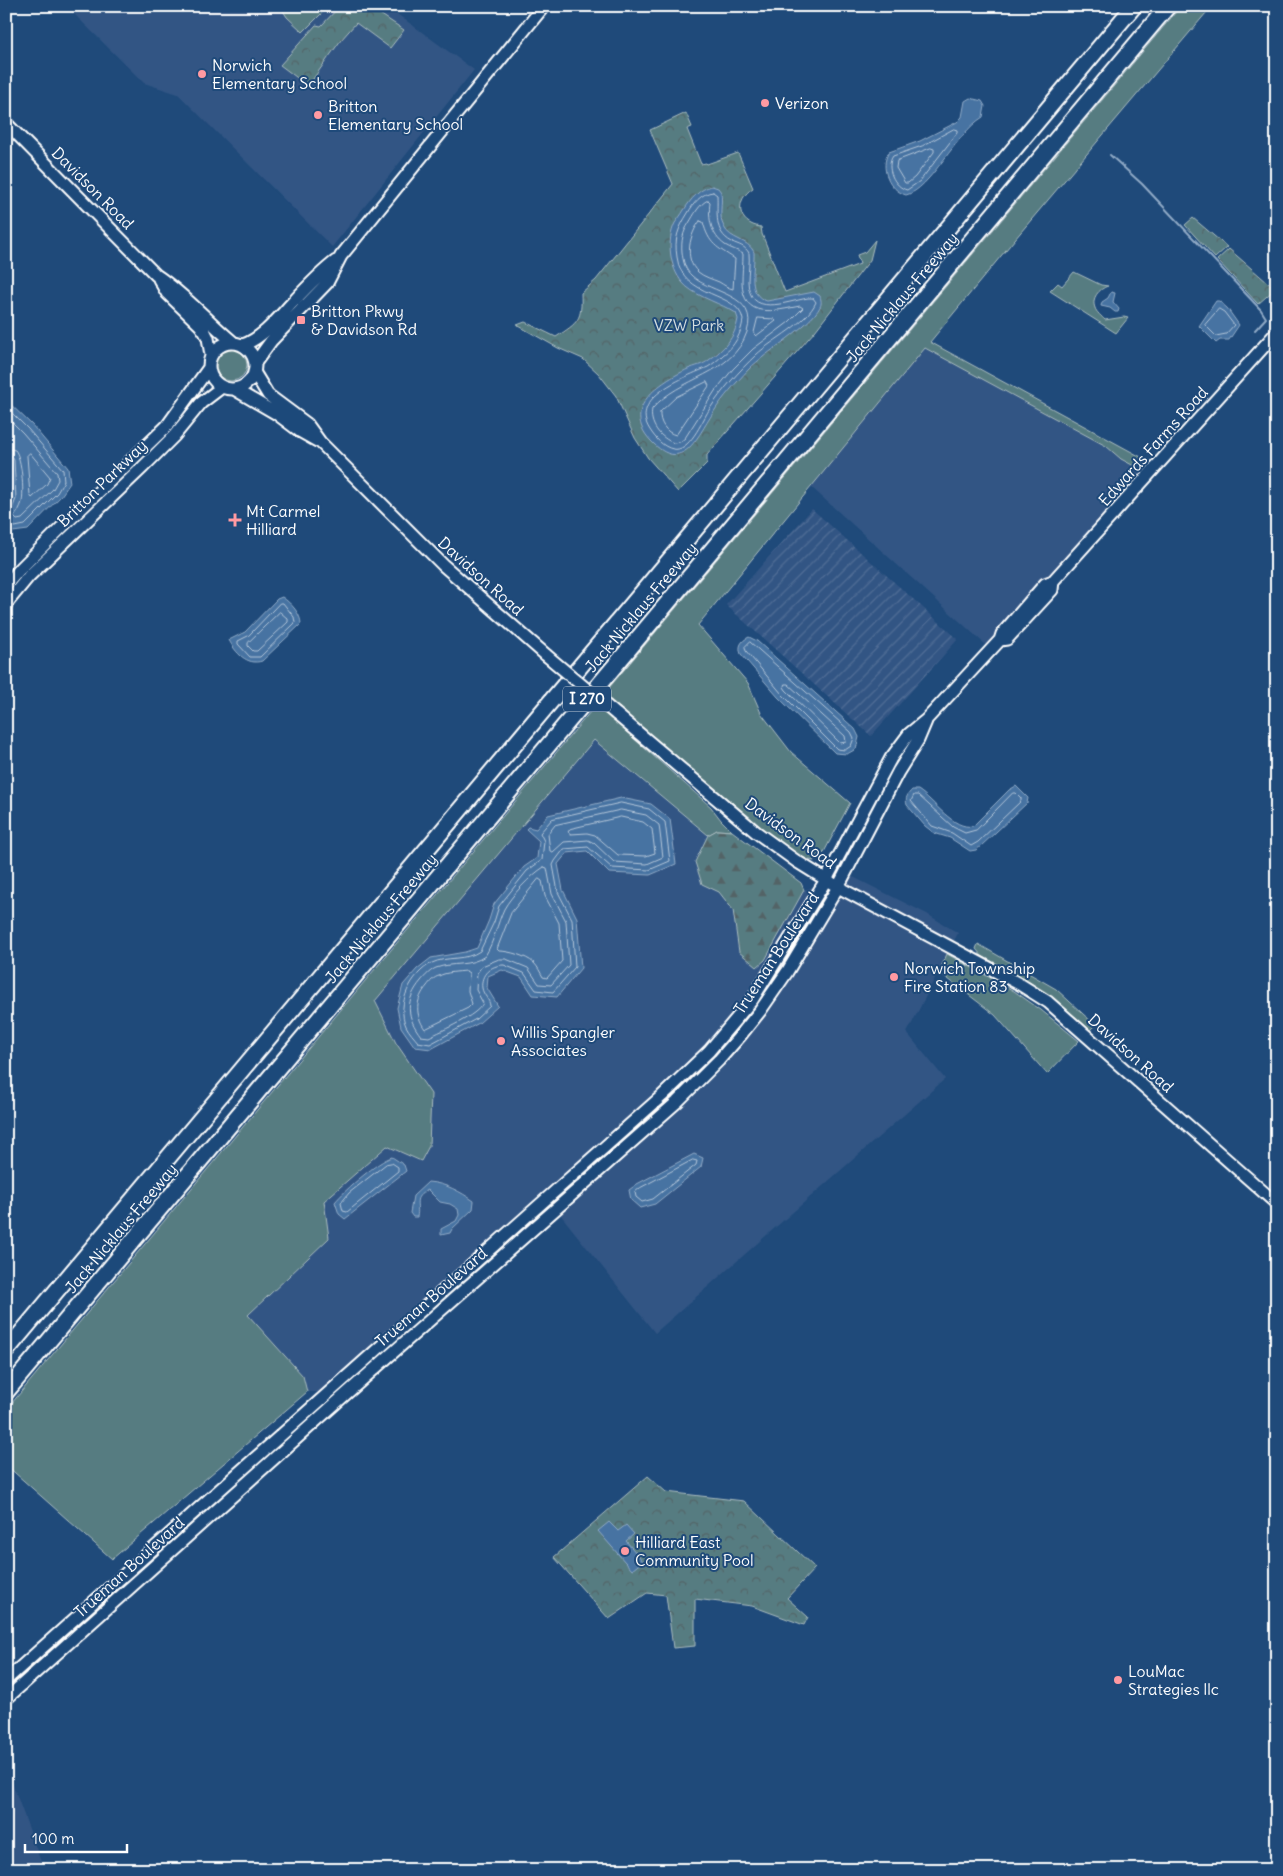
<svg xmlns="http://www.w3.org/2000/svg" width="1283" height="1876" viewBox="0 0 1283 1876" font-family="Delius,sans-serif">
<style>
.built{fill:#325584}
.industrial{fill:url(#industrial-furrows)}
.grass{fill:#577b81;stroke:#abbdc0}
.forest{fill:url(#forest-firs);stroke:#abbdc0}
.park{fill:url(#park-crowns);stroke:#abbdc0}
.water{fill:#4773a2;stroke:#91abc7}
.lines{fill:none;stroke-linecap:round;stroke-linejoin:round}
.shore{stroke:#b5c7da;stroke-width:1}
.stream{stroke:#91abc7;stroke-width:2}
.secondary-casing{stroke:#fff;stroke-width:15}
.motorway-casing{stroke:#fff;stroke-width:19}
.secondary{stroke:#1f4a7a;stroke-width:11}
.motorway{stroke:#1f4a7a;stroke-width:15}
.secondary-bridge-casing{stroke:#fff;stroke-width:15;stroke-linecap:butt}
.secondary-bridge{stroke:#1f4a7a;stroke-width:11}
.poi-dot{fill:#ff9aa2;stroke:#1f4a7a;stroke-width:2}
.labels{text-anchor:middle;stroke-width:4;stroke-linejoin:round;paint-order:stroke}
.shield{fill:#1f4a7a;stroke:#bcc9d7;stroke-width:1}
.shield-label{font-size:15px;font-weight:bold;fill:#fff}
.poi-label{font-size:16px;fill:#fff;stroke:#1f4a7a;text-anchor:start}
.street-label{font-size:16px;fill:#fff;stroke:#1f4a7a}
.park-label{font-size:16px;fill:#d5dee0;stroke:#1f4a7a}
</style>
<defs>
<pattern id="industrial-furrows" width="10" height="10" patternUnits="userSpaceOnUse" patternTransform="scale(1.25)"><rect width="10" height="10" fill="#325584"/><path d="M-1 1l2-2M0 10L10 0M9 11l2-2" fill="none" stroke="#516e96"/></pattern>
<pattern id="forest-firs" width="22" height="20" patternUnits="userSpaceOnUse" patternTransform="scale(1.25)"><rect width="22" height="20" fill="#577b81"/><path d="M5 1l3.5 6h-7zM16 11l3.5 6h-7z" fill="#526466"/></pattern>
<pattern id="park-crowns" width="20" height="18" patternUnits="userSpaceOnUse" patternTransform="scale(1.25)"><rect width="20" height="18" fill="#577b81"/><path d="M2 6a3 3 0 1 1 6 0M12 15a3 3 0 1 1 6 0" fill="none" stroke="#526466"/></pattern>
</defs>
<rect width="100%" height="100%" fill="#1f4a7a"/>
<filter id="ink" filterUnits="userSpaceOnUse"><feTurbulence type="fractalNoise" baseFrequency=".02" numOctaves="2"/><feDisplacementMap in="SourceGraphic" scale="10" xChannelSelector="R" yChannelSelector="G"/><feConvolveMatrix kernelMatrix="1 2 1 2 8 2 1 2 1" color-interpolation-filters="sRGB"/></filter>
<g filter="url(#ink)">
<path class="built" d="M 66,6 L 386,6 L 474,70 L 332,247 L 178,94 L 144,83 Z
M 925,347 L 1106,446 L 1121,459 L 1143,472 L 987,646 L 811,487 Z
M 594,740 L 708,835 L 695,862 L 733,910 L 739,952 L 765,960 L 804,890 L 849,875 L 927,914 L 958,933 L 907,1033 L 945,1079 L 655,1333 L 552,1204 L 336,1392 L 307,1392 L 303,1376 L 247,1315 L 329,1238 L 323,1201 L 387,1146 L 422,1161 L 396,1043 L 374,1001 Z
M 6,1766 L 44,1870 L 6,1870 Z"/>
<path class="industrial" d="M 812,509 L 958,639 L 871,736 L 726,605 Z"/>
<path class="grass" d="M 280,6 L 329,6 L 303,32 L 287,17 Z
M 1181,6 L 1212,6 L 1015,239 L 930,342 L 1141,457 L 1134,466 L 1121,459 L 1106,446 L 925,348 L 698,625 L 748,683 L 761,713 L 791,752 L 850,803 L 823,854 L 814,858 L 814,861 C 791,857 763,828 745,813 C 697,774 649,735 603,695 Z
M 1074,272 L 1101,285 L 1108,286 C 1099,289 1091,298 1095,308 C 1096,312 1102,317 1105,320 L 1124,317 L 1128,318 L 1116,333 L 1050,291 L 1058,283 L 1062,286 Z
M215 365a16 16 0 1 1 32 0a16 16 0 1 1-32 0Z
M 596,705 L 711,807 L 721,820 L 732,831 L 717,830 L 708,835 L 594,740 L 375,1001 L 396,1043 L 431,1094 L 429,1146 L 421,1161 L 387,1146 L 324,1201 L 329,1238 L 248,1315 L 303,1376 L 307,1392 L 112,1559 L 6,1465 L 6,1410 Z
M 978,944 L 1056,989 L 1095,1025 L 1090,1030 L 1057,1001 L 1031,983 L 982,956 L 976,949 Z
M 947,954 L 1014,991 L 1041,1010 L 1079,1041 L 1047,1074 L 995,1015 L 939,972 Z"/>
<path class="forest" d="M 717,830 L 732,831 L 801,883 L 804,890 L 765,960 L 757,967 L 739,952 L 733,910 L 719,892 L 702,884 L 695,862 L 708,835 Z"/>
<path class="park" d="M 340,6 L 368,6 L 404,30 L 390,48 L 356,23 L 341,40 L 308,86 L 280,65 L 316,25 L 321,26 Z
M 686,113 L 692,127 L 687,129 L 701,164 L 706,163 L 707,164 L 738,153 L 753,188 C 734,200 737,224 761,227 L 762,234 L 785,292 L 860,264 L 857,255 L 865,252 L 875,240 L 870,260 L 815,331 L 707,455 L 707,463 L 678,492 L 648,458 L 635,438 L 616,396 L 599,374 L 583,359 L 558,348 L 517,325 L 525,322 L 556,337 C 579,322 582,320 581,293 L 596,280 L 673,184 L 650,130 Z
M 1193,218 L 1227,247 L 1215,258 L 1185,225 Z
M 1229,249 L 1275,289 L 1258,304 L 1217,260 Z
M 648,1476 L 666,1492 L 744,1501 L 815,1568 L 787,1598 L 808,1617 L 804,1625 L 752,1606 L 695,1599 L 695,1646 L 673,1648 L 666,1595 L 647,1593 L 609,1619 L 554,1557 Z"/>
<path class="water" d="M 970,98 L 982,101 L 985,106 L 983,117 C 956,133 930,190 906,195 C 889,190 879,167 889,152 L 920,141 L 957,122 L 962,117 L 965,101 Z
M 712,186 L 718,188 L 721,192 C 723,204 718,216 724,227 C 730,240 748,239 754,252 C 755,269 746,295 767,301 L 814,292 L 820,296 C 821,300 822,303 820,307 C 810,326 766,352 749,369 C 736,383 723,397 713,413 C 697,437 683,475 651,441 C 620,408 660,382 688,369 C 695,366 703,365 709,360 C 724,349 735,338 738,319 L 736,313 L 729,309 C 716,302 691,294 682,282 C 670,268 666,241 675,223 C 678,219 681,215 684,210 C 691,199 699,189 712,186 Z
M 1111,292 L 1115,293 L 1113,302 L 1119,309 L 1118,312 L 1115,312 L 1110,308 L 1101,306 L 1102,302 L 1108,298 Z
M 1216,301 L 1219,301 L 1227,308 L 1239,325 L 1229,340 L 1220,340 L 1216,343 L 1199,326 Z
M 6,400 L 32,425 L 68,468 L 70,483 L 61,496 L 28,530 L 13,532 L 6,526 L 6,513 L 11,499 L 9,461 L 6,450 Z
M 282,597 C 291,603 301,614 301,624 L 262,661 C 247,666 235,652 229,640 L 245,632 L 277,599 Z
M 749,637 L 757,641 L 855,729 L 859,737 L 856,749 L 847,754 L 835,753 L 778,697 L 741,654 C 738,646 741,641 749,637 Z
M 1016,786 L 1028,798 L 1027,803 L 981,846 L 976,850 L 970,851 L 950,838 L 934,833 L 925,826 L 907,805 C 905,798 907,795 912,790 L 918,790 C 935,801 953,830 973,826 L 1009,790 Z
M 621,798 L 651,804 L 670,819 L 676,864 L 650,875 L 609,873 L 587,851 L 567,853 L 558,864 L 563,890 L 577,918 L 581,968 L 557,997 L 533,995 L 521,977 L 502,970 L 488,976 L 487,988 L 498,1006 L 479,1023 L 431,1049 L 415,1047 L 401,1027 L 397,1008 L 403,985 L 417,969 L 431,958 L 465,952 L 477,948 L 489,920 L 494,904 L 524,867 L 537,858 L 539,841 L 526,829 L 528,827 L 536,829 L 548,815 Z
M 694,1154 L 703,1158 L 701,1167 L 655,1204 L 640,1208 L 631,1200 L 629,1190 L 637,1184 Z
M 392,1157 L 404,1165 L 406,1171 L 345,1219 L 339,1214 L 335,1202 C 345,1190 378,1161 392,1157 Z
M 428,1182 C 445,1183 461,1192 474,1201 L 473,1209 L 452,1229 L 450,1233 L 441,1235 L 441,1229 L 456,1221 L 459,1215 L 458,1209 L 450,1204 L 440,1202 L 428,1190 C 411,1198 420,1204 417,1217 L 413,1217 L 410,1213 L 413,1196 Z
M 609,1522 L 618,1531 L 626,1525 L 634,1534 L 626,1541 L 643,1561 L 632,1570 L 598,1531 Z"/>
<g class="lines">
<path class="shore" d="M 954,129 L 957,130 L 957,133 L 920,181 L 907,190 C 894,187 885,167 893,156 L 922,146 Z
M 931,148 L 934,149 L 934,152 L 915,177 L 908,183 L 905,183 L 896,168 L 897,161 Z
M 713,192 L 717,195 C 718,213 713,232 732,242 C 739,245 745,246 749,253 C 750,262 748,272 748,281 C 749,318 785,302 808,298 L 813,298 L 816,302 C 807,323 773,339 756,355 C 739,371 722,390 709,410 C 702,421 689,453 673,449 C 663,447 655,438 650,430 C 628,397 686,377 708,367 C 713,364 719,359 723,355 C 735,346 741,334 743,320 C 739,291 682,299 677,257 C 674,238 678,229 688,213 C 693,204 701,193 713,192 Z
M 708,200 L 710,202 C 708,219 711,235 725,245 C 731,249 738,250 743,254 C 743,264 742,273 742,282 C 743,320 774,311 800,306 L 803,308 L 789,322 L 753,349 L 733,369 L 715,391 L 685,438 L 680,442 L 674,443 C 660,438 649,424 652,409 C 680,376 732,376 747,332 C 759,294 711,294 692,276 C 685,270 683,261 682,252 C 681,241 683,232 689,223 C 694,215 699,204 708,200 Z
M 700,221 L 703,222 C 709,245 717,247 735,259 L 733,289 C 728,288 724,285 719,282 C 712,279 704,277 698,272 C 683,259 690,233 700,221 Z
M 1219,309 L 1224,312 L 1234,325 L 1226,334 L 1216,336 L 1205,325 Z
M 758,318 L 774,319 L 776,321 L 756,336 L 754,334 Z
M 707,382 L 709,386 L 676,435 C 666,433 659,422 660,412 L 676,397 Z
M 6,407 L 28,429 L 63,470 L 64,481 L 57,493 L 25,525 L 15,527 L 6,522
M 6,416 L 23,433 L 57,473 L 58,480 L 53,489 L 22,519 L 17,520 L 14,517 C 18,512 20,508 22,502 C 24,492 22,458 15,450 L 6,448
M 30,453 L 50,477 L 47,484 L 32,498 L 30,495 L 27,456 Z
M 6,454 L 11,455 L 14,460 L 16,499 L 12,509 L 6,511
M 280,603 L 283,603 L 294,617 L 295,623 L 260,657 L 250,657 L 238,644 L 238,641 L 248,636 Z
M 280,612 L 288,619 L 288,622 L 257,651 L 253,651 L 248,646 L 248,643 Z
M 750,642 L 851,732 L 854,738 L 851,746 L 845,750 L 837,749 L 782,694 L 746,651 L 745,647 Z
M 785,684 L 788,684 L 845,736 L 846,742 L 840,743 L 786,690 L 784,687 Z
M 1013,793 L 1016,793 L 1021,798 L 1021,801 L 978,842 L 971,846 L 952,833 L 932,826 L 911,801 L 914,795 L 918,795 L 953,827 L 965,833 L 976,830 Z
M 621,803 L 649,809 L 665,822 L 670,861 L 649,870 L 612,868 L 588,847 L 564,849 L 555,861 L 553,865 L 558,892 L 572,919 L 575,967 L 553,992 L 536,990 L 524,973 L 504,965 C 491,965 480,974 482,988 C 483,995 490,1000 490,1006 L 476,1019 L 430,1044 L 418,1042 C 414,1037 409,1032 406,1026 C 396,1004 411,974 432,963 C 446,956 466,961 480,951 L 494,922 L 499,906 L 527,871 L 542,860 L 544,841 L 540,833 L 552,819 Z
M 621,810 L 646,815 L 659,825 L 663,857 L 647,864 L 614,862 L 594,843 L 588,840 L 564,842 L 553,852 L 550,851 L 548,834 L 555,825 Z
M 621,817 L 643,822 L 652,829 L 655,853 L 646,856 L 618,855 L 595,835 L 587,833 L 571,834 L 568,832 L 570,829 Z
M 544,867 L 547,868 L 552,894 L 566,921 L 569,965 L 551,985 L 539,984 L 528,968 L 506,959 L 499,959 L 482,966 L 477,973 L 476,990 L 483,1003 C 477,1016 443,1030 429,1037 L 421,1036 C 406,1017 405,1000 421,981 C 425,976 431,970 436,968 C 452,962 470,967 485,956 C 494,942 497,924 504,909 C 511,896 531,875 544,867 Z
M 539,879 L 542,881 L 545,896 L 559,923 L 562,961 L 547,978 L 543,977 C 540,972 538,967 534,963 C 526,956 509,951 499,951 L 497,949 L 511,913 Z
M 466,971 L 469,973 L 468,991 L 472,1004 L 468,1008 L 425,1029 C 415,1015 415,1000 427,986 C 430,982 434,977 439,976 C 446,972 458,972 466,971 Z
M 693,1160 L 697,1161 L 696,1165 L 653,1199 L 642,1202 L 636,1197 L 635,1192 L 640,1188 Z
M 392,1163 L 398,1167 L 398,1171 L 347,1212 L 343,1211 L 341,1203 L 349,1193 L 386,1164 Z"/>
<path class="stream" d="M 1110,155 L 1142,184 L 1261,310 L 1266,318 L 1255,330"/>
<defs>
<path id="secondary" d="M 6,123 L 156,275 C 185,294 207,321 233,342
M 159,279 L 167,293 L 200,325 L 205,332 L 208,338 L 211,355
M209 366a23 23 0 1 1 46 0a23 23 0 1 1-46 0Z
M 243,345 C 264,337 278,318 293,302 C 307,287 320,273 336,261
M 255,363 L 271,341 L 327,283 L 341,256 L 544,6
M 254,372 L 268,395 L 307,424 L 320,442 L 443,565 L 546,655
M 234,389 L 277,414 L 301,432 L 317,441
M 6,585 L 20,569 L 62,527 L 167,426 L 208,369
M 6,604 L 29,576 L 143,467 L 174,436 L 201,403 L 222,387
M 1000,640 L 1007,639 L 1052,590 L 1053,581
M 616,714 L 756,832 L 796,861 L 838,887 L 1021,985 L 1048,1002 L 1277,1204
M 6,1680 L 662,1096 L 709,1051 L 752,1000 L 826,880 L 891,758 L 909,734 L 926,720 L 1000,640 L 1002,634 L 1045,584 L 1053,581 L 1277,332
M 6,1699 L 346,1394 L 677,1102 L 719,1060 L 740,1036 L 760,1011 L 787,972 L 838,887 L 898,772 L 918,740 L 926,721"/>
<path id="motorway" d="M 6,1351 L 1134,6
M 6,1392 L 1168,6"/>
</defs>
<use href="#secondary" class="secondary-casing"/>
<use href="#motorway" class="motorway-casing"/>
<use href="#secondary" class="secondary"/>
<use href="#motorway" class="motorway"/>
<defs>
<path id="secondary-bridge" d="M 546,655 L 616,714"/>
</defs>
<use href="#secondary-bridge" class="secondary-bridge-casing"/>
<use href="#secondary-bridge" class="secondary-bridge"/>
</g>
</g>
<g class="poi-dot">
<circle cx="202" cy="74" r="5"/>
<circle cx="765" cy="103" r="5"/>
<circle cx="318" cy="115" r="5"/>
<rect x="296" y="315" width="10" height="10" rx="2.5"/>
<path d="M232.5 512.5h5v5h5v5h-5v5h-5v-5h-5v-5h5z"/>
<circle cx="894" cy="977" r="5"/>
<circle cx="501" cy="1041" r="5"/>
<circle cx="625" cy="1551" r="5"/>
<circle cx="1118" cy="1680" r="5"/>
</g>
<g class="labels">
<rect class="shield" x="563" y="686.5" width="48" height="25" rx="4"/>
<g class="shield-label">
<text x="587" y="704">I 270</text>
</g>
<g class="poi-label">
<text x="212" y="71">Norwich<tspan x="212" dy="18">Elementary School</tspan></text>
<text x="775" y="109">Verizon</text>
<text x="328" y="112">Britton<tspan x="328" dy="18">Elementary School</tspan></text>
<text x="311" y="317">Britton Pkwy<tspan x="311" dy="18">&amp; Davidson Rd</tspan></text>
<text x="246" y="517">Mt Carmel<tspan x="246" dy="18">Hilliard</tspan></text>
<text x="904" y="974">Norwich Township<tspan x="904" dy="18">Fire Station 83</tspan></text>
<text x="511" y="1038">Willis Spangler<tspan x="511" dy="18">Associates</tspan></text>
<text x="635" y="1548">Hilliard East<tspan x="635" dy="18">Community Pool</tspan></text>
<text x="1128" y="1677">LouMac<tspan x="1128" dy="18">Strategies llc</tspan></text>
</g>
<g class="street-label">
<text transform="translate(93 188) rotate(45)" y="6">Davidson Road</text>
<text transform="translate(902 297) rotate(-50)" y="6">Jack Nicklaus Freeway</text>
<text transform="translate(1153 446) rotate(-48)" y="6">Edwards Farms Road</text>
<text transform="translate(102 483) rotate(-44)" y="6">Britton Parkway</text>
<text transform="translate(481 576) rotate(42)" y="6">Davidson Road</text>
<text transform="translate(641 607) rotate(-50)" y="6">Jack Nicklaus Freeway</text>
<text transform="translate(791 833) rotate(36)" y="6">Davidson Road</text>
<text transform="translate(381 918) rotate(-50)" y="6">Jack Nicklaus Freeway</text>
<text transform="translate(776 953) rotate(-57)" y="6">Trueman Boulevard</text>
<text transform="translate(1131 1053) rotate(42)" y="6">Davidson Road</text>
<text transform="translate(121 1228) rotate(-50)" y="6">Jack Nicklaus Freeway</text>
<text transform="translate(431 1297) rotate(-41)" y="6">Trueman Boulevard</text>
<text transform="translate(129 1567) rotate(-42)" y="6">Trueman Boulevard</text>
</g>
<g class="park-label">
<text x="689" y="331">VZW Park</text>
</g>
</g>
<rect width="1283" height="1876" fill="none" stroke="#1f4a7a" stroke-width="25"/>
<rect x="12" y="12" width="1258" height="1851" fill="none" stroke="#fff" stroke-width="2" filter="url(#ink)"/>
<path d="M25 1844v8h102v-8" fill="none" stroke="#ffffff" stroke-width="2.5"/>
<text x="32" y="1844" font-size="15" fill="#ffffff" stroke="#1f4a7a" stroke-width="4" paint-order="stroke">100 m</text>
</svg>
